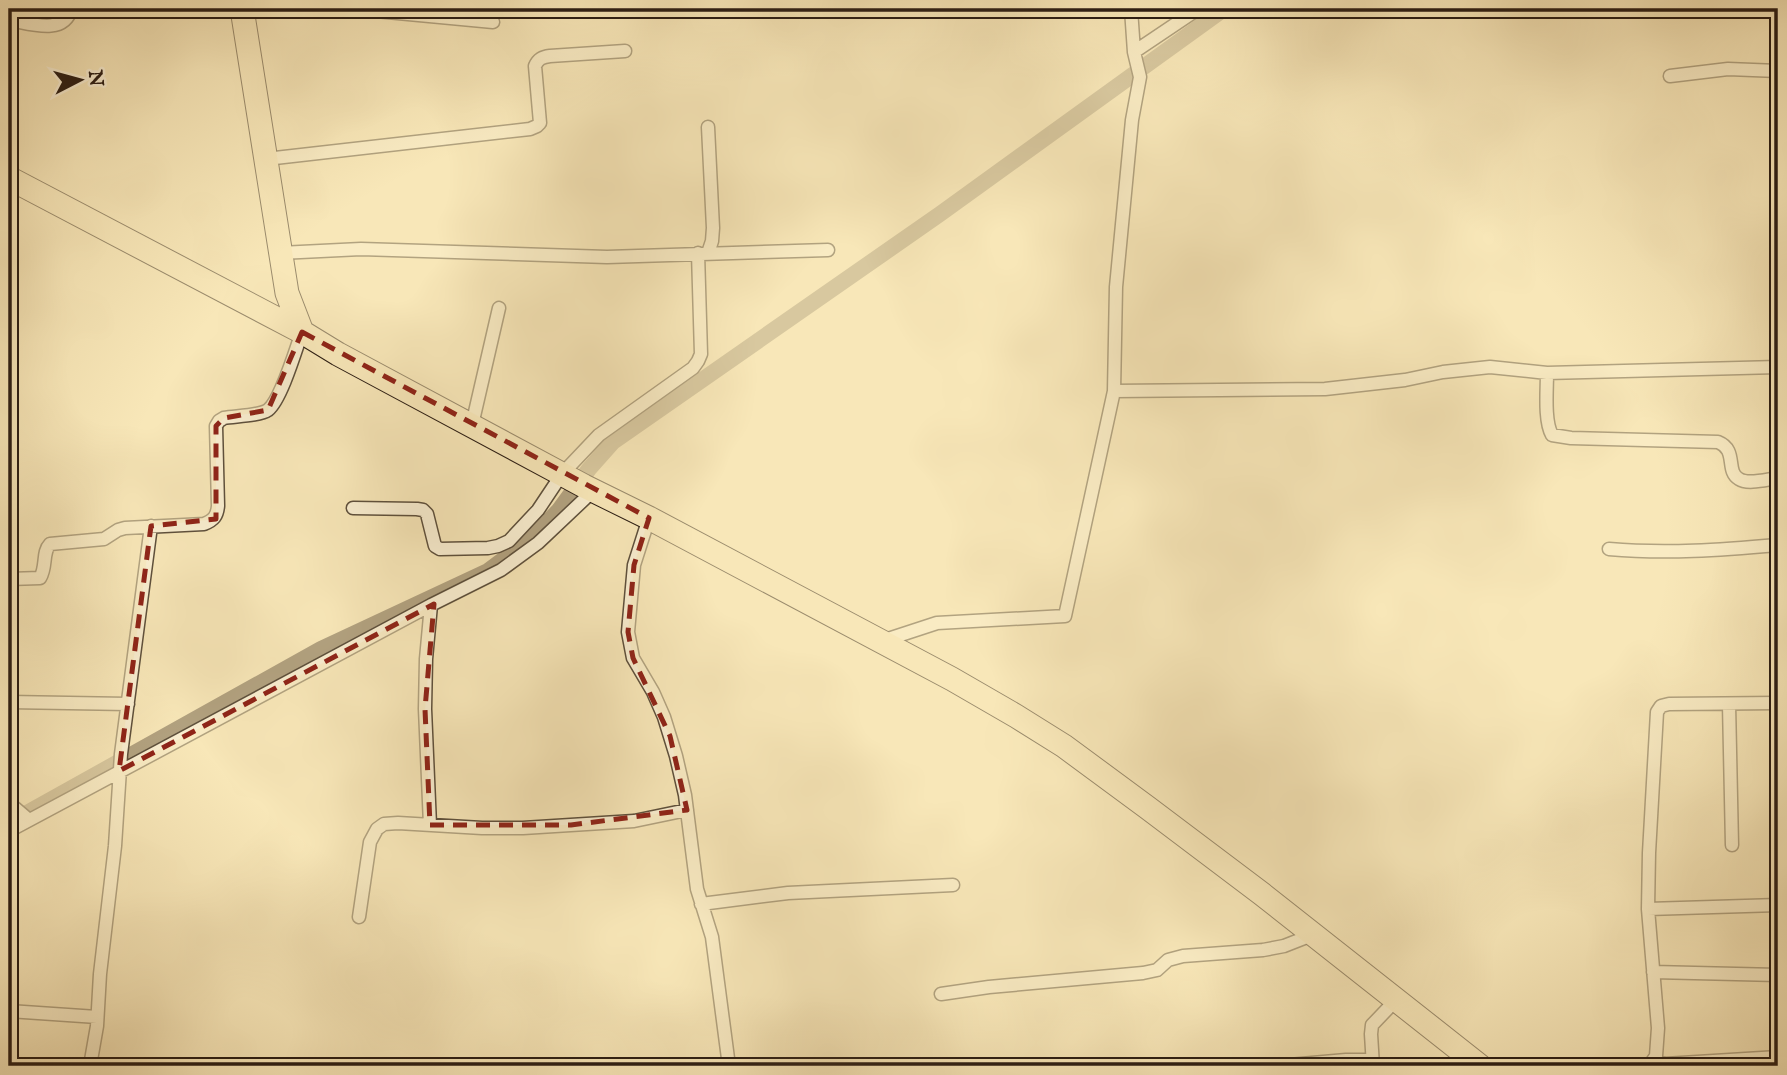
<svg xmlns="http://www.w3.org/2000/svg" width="1787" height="1075" viewBox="0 0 1787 1075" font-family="'IM FELL English',serif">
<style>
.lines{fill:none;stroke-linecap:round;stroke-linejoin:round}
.canal{stroke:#b2a280;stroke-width:16}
.street-casing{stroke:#5e503c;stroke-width:15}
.highway-casing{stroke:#2b1d13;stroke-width:25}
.street{stroke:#faefd1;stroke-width:12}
.highway{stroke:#f8e7b8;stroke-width:23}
.marked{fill:none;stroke:#8f2418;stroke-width:5;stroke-dasharray:14 9;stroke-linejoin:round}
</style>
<rect width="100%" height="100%" fill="#f8e7b8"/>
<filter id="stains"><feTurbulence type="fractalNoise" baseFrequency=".00286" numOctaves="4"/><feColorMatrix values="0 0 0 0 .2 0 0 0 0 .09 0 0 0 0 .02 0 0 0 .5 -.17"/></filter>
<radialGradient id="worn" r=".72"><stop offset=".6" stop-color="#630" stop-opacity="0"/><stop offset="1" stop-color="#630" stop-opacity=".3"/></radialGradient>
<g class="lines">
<path class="canal" d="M 9,823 L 321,649 L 488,571 L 532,538 L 559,510 L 589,469 L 613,442 L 940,214 L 1224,9"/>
<defs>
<path id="street" d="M 355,9 L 493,22
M 9,20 C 29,23 64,36 71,9
M 1134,52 L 1198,9
M 1670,76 L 1728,69 L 1778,71
M 266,159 L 530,129 L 537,126 L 540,123 L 535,66 C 538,59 542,57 550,56 L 625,51
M 280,253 L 361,249 L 607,257 L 828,250
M 708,253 L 712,241 L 713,228 L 708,127
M 1547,373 C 1547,390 1544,421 1552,435 L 1571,438 L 1718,442 C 1738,450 1725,471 1739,479 C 1748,485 1768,479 1778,478
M 1114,391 L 1325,389 L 1405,380 L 1443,372 L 1490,367 L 1547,373 L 1778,367
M 472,425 L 499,308
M 353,508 L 417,509 L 423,510 L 427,514 L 435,546 L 440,549 L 488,548 L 498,546 L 509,541 L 538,510 L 562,474 L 599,435 L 693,368 L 698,361 L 701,354 L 698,253
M 649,518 L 634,565 L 628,632 L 633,658 L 653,692 L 664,717 L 676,756 L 685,795 L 697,889 L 712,937 L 729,1066
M 1609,549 C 1666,554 1721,550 1778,545
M 9,579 L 40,578 C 47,567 42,552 50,544 L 104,539 L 118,530 L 125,528 L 204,524 C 214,520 217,516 218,506 L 216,426 L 219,421 L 224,418 C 235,416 259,416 268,410 C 281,400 296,349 302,332
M 882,641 L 937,623 L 1065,616 L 1114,391 L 1116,287 L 1132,120 L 1140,77 L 1134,52 L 1131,9
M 9,702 L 128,704
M 1729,704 L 1732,845
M 9,805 L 15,808 L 29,820
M 430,825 L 425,709 L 426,659 L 431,605
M 9,831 L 431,605 L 501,570 L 538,543 L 594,490
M 701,904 L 788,893 L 953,885
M 1648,909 L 1778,905
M 359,917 L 370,842 L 377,829 L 384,824 L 398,823 L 482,828 L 523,828 L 634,821 L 687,810
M 1653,972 L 1778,975
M 941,994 L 989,987 L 1143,973 L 1157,970 L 1168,960 L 1183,956 L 1263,950 L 1284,946 L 1312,935
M 9,1011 L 97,1017
M 1651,1065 L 1654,1062 L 1665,1064 L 1778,1057
M 90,1066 L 97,1026 L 100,974 L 115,846 L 121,754 L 151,526
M 1278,1066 L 1346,1060 L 1373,1060
M 1373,1066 L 1371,1034 L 1372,1025 L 1395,1001
M 1649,1066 L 1656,1056 L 1658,1028 L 1648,909 L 1649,853 L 1657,712 L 1661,706 L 1669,704 L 1778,703"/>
<path id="highway" d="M 242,9 L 287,293 L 302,332
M 9,178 L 302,332 L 338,354 L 584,486 L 649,518 L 952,679 L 1016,716 L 1064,746 L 1148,808 L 1262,894 L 1480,1066"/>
</defs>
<use href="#street" class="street-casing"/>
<use href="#highway" class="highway-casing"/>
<use href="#street" class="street"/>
<use href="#highway" class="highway"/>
</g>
<path d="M0 0H1787V1075H0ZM 302,332 L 649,518 L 634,565 L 628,632 L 633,658 L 670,736 L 687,810 L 571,825 L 430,825 L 425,709 L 434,604 L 119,771 L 151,526 L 216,519 L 216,426 L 224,418 L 268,410 Z" fill="#f8e7b8" fill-opacity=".55" fill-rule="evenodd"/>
<path class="marked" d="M 302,332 L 649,518 L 634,565 L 628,632 L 633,658 L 670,736 L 687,810 L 571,825 L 430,825 L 425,709 L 434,604 L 119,771 L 151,526 L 216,519 L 216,426 L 224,418 L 268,410 Z"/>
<rect width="1787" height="1075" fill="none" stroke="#f8e7b8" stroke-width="35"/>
<rect x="10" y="10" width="1766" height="1054" fill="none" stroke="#2b1d13" stroke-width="3.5"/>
<rect x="18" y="18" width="1752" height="1040" fill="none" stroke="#2b1d13" stroke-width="2"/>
<g transform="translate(80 80) rotate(84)" stroke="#faefd1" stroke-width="5" paint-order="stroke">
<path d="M0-5L12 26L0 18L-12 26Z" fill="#2b1d13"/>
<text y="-10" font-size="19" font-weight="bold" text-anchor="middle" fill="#2b1d13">N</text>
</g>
<rect width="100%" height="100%" filter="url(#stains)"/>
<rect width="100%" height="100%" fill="url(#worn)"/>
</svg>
